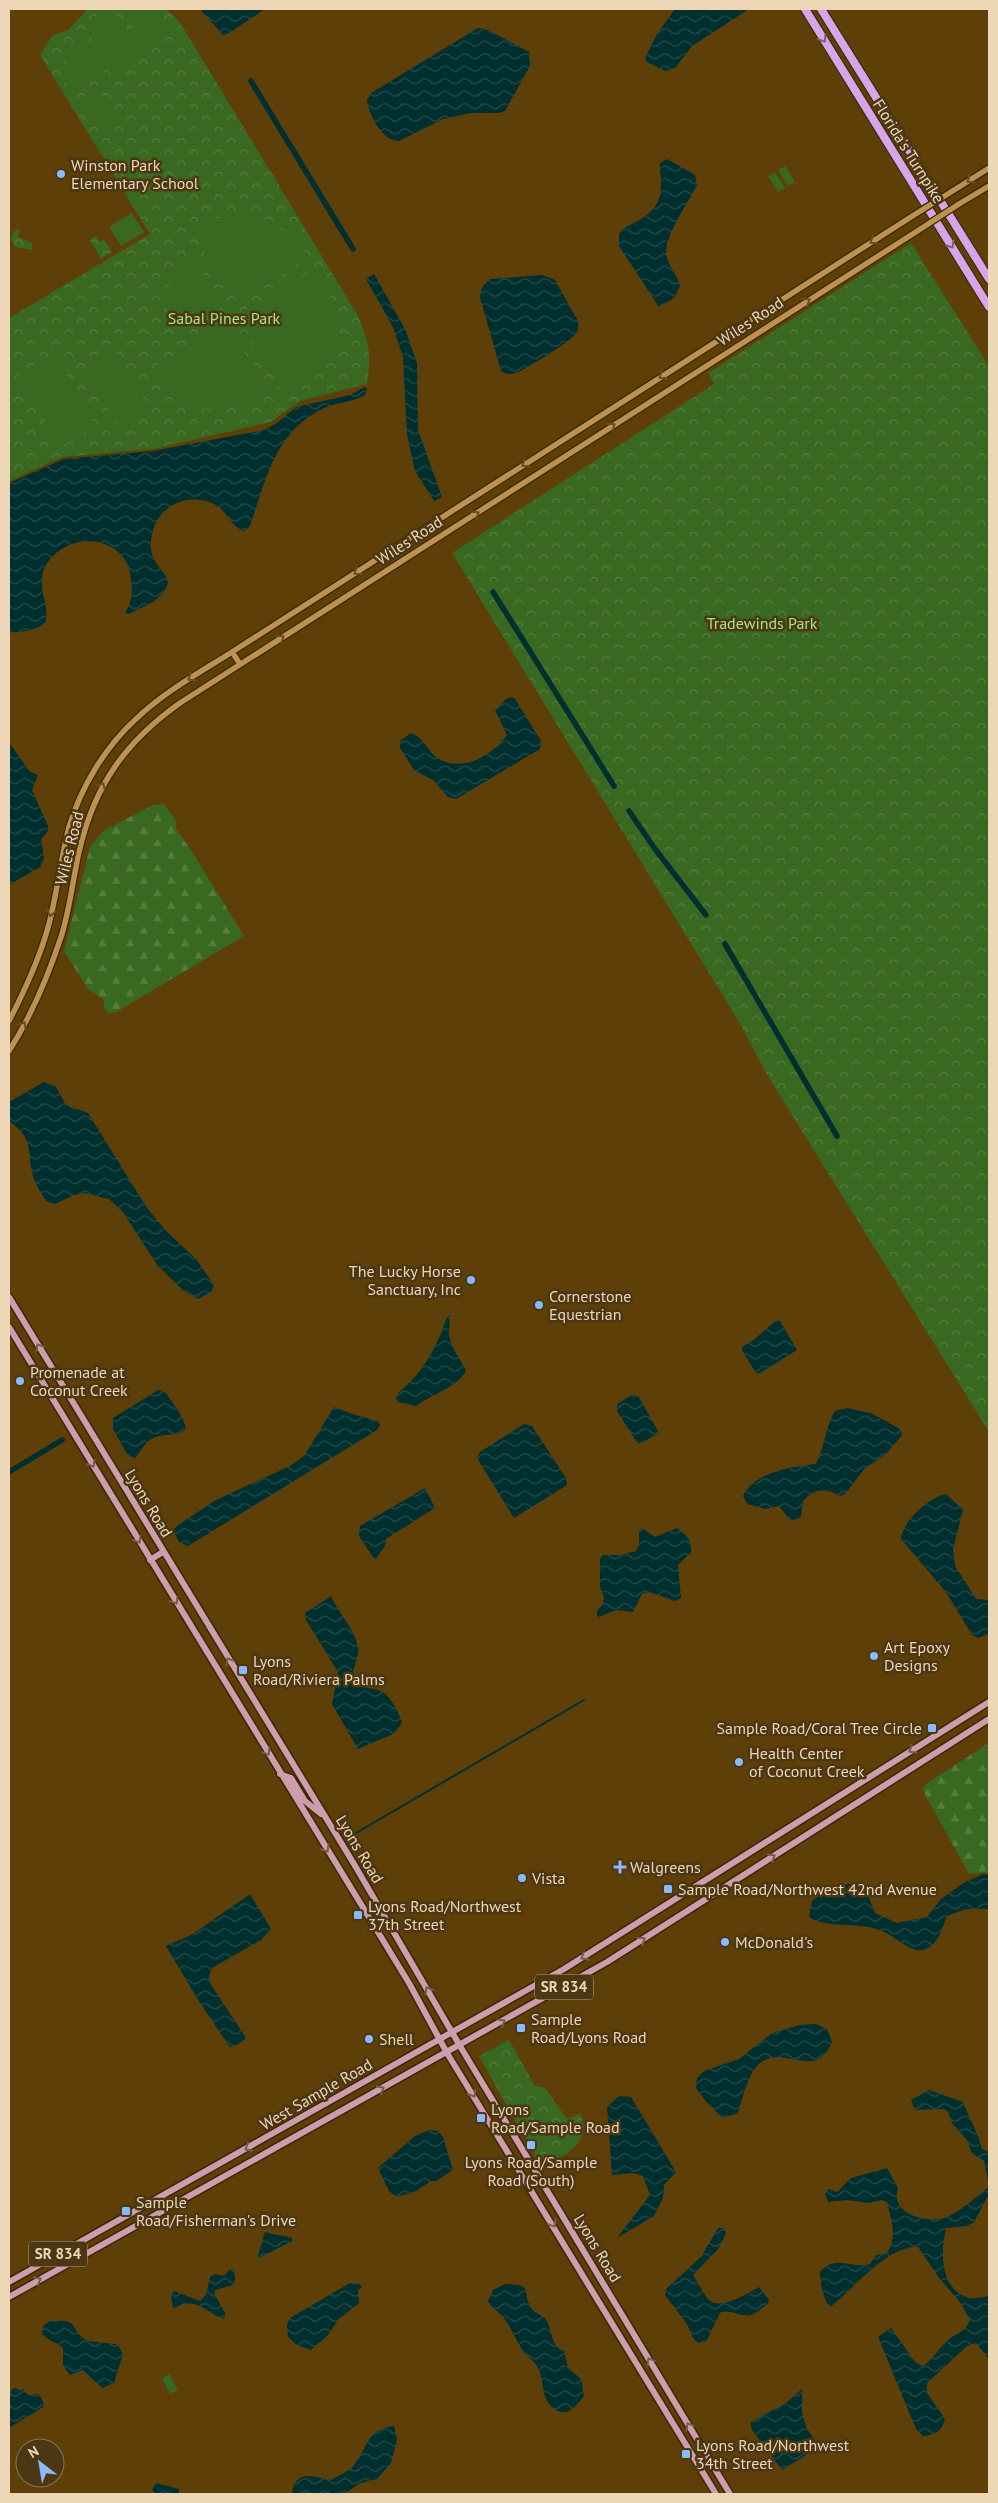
<svg xmlns="http://www.w3.org/2000/svg" width="998" height="2503" viewBox="0 0 998 2503" font-family="'PT Sans',sans-serif">
<style>
.forest{fill:url(#forest-firs)}
.park{fill:url(#park-crowns)}
.pitch{fill:#396820}
.water{fill:url(#water-waves)}
.lines{fill:none;stroke-linecap:round;stroke-linejoin:round}
.stream{stroke:#002f30;stroke-width:2}
.canal{stroke:#002f30;stroke-width:5.5}
.secondary-casing{stroke:#3c2702;stroke-width:8}
.primary-casing{stroke:#3c2702;stroke-width:9}
.highway-casing{stroke:#3c2702;stroke-width:10}
.secondary{stroke:#bd9251;stroke-width:5.5}
.primary{stroke:#cd9dae;stroke-width:6}
.highway{stroke:#d8a4ec;stroke-width:8}
.secondary-bridge-casing{stroke:#3c2702;stroke-width:8;stroke-linecap:butt}
.secondary-bridge{stroke:#bd9251;stroke-width:5.5}
.oneway{stroke:#84636a}
.oneway2{stroke:#684e23}
.oneway3{stroke:#795b4a}
.poi-dot{fill:#8abafc;stroke:#4c3714;stroke-width:2}
.labels{text-anchor:middle;stroke-width:5;stroke-linejoin:round;paint-order:stroke}
.shield{fill:#4c3714;stroke:#bda786;stroke-width:1}
.shield-label{font-size:15px;font-weight:bold;fill:#eed7b7}
.street-label{font-size:16px;fill:#eed7b7;stroke:#4c3714}
.poi-label{font-size:16px;fill:#eed7b7;stroke:#4c3714;text-anchor:start}
.park-label{font-size:16px;fill:#a0e77f;stroke:#4c3714}
</style>
<defs>
<pattern id="forest-firs" width="22" height="20" patternUnits="userSpaceOnUse" patternTransform="scale(1.25)"><rect width="22" height="20" fill="#396820"/><path d="M5 1l3.5 6h-7zM16 11l3.5 6h-7z" fill="#567d3e"/></pattern>
<pattern id="park-crowns" width="20" height="18" patternUnits="userSpaceOnUse" patternTransform="scale(1.25)"><rect width="20" height="18" fill="#396820"/><path d="M2 6a3 3 0 1 1 6 0M12 15a3 3 0 1 1 6 0" fill="none" stroke="#567d3e"/></pattern>
<pattern id="water-waves" width="16" height="10" patternUnits="userSpaceOnUse" patternTransform="scale(1.25)"><rect width="16" height="10" fill="#002f30"/><path d="M0 5q4-4 8 0t8 0" fill="none" stroke="#264c4c"/></pattern>
</defs>
<rect width="100%" height="100%" fill="#5d3f07"/>
<path class="forest" d="M 164,804 L 176,821 L 176,829 L 189,847 L 244,936 L 116,1012 L 108,1013 L 104,1008 L 104,1000 L 88,989 L 64,951 L 90,847 L 103,831 L 153,805 Z
M 989,1743 L 989,1872 L 969,1874 L 922,1789 L 927,1783 Z"/>
<path class="park" d="M 88,9 L 166,9 L 179,21 L 357,314 C 369,341 372,354 367,384 L 300,401 L 271,422 L 153,449 L 62,457 L 9,481 L 9,318 L 150,234 L 40,55 L 52,36 L 68,30 Z
M 16,229 L 20,230 L 18,237 L 32,243 L 32,250 L 15,247 L 11,238 Z
M 96,236 L 100,242 L 104,239 L 112,252 L 101,259 L 90,240 Z
M 911,243 L 989,366 L 989,1432 L 769,1078 L 739,1022 L 452,553 L 714,384 L 708,373 Z
M 509,2040 L 535,2086 L 545,2088 L 567,2119 L 580,2114 C 593,2141 567,2153 548,2165 L 542,2165 L 538,2161 L 479,2056 Z"/>
<path class="pitch" d="M 109,9 L 113,9 L 142,54 L 113,73 L 83,25 Z
M 145,13 L 163,17 L 174,30 L 148,48 L 143,47 L 128,19 Z
M 84,39 L 105,70 L 104,75 L 71,93 C 59,73 64,52 84,39 Z
M 96,90 L 101,93 L 118,121 L 115,128 L 107,132 L 100,129 L 84,103 L 86,94 Z
M 196,112 L 205,128 L 198,132 L 188,116 Z
M 183,119 L 193,135 L 185,140 L 176,124 Z
M 785,166 L 795,182 L 788,186 L 778,170 Z
M 775,172 L 785,188 L 778,192 L 768,176 Z
M 132,213 L 144,232 L 121,246 L 109,227 Z
M 256,216 L 293,235 L 307,258 L 240,300 L 233,297 L 192,232 L 215,218 Z
M 195,261 L 221,303 L 219,312 L 177,336 C 158,308 164,276 195,261 Z
M 313,270 L 337,309 L 341,341 L 324,366 L 283,391 L 240,320 L 242,312 Z
M 222,324 L 228,325 L 270,394 L 246,408 L 205,409 L 169,390 L 155,367 Z
M 115,350 L 151,412 L 120,430 L 84,368 Z
M 54,354 L 96,426 L 60,447 L 18,375 Z
M 169,2374 L 178,2390 L 170,2394 L 162,2378 Z"/>
<path class="water" d="M 200,9 L 265,9 L 229,33 L 223,35 Z
M 675,9 L 749,9 L 692,46 L 675,68 L 665,71 L 647,62 L 645,58 L 657,34 Z
M 478,28 L 486,29 L 529,52 L 530,66 L 505,111 L 499,113 L 471,113 L 443,119 L 399,141 C 382,141 369,115 367,100 L 371,93 Z
M 667,159 L 695,175 L 697,185 C 689,201 664,237 666,254 C 669,268 677,274 680,286 L 674,298 L 659,307 L 619,246 L 619,235 L 621,230 C 640,219 661,212 661,186 C 662,178 659,171 660,163 Z
M 374,274 L 405,329 L 417,363 L 418,430 L 442,497 L 434,501 L 415,471 L 407,435 L 403,357 L 393,327 L 366,279 Z
M 542,275 L 555,280 L 578,321 C 578,325 579,328 577,332 C 573,340 526,369 516,373 C 510,375 506,374 501,371 L 480,297 C 481,288 483,284 491,279 Z
M 365,387 L 367,389 L 365,395 C 352,403 335,402 322,409 C 274,433 266,480 250,526 L 245,531 C 234,529 228,515 220,508 C 205,496 182,497 167,509 C 156,517 150,533 151,547 C 151,564 166,570 168,583 C 162,601 146,605 129,614 L 125,613 C 132,602 133,593 131,580 C 130,576 130,570 128,565 C 110,529 56,536 43,572 C 38,588 49,606 46,621 C 37,632 22,631 9,633 L 9,483 L 64,459 L 153,451 L 264,430 L 277,423 L 296,407 L 350,395 Z
M 512,697 L 515,699 L 541,741 L 540,749 L 456,799 L 448,797 L 433,780 L 414,770 L 400,748 L 400,741 L 411,733 C 422,736 427,750 436,757 C 460,774 492,756 507,735 L 495,710 L 506,699 Z
M 9,742 L 29,771 L 38,775 L 32,790 L 48,826 L 48,831 L 41,839 L 44,858 L 40,867 L 9,885 Z
M 44,1082 L 56,1087 L 66,1105 L 88,1113 L 147,1208 L 167,1232 L 196,1259 L 214,1285 L 211,1292 L 198,1299 L 185,1292 L 157,1265 L 123,1212 L 109,1199 L 85,1193 L 74,1195 L 55,1204 L 46,1201 C 41,1193 34,1182 32,1172 C 27,1146 33,1139 9,1121 L 9,1102 Z
M 450,1315 L 449,1335 L 452,1346 L 466,1370 C 461,1385 429,1396 416,1406 L 398,1402 L 396,1399 L 398,1393 C 423,1373 437,1347 447,1317 Z
M 776,1320 L 780,1321 L 797,1350 L 760,1373 L 756,1373 L 742,1350 L 742,1347 L 755,1339 Z
M 158,1390 L 165,1392 C 172,1402 184,1416 186,1429 C 178,1437 161,1433 151,1439 C 144,1444 140,1452 135,1458 L 128,1456 L 113,1429 L 113,1418 Z
M 632,1395 L 638,1396 L 658,1431 L 657,1434 L 640,1444 L 636,1441 L 617,1411 L 617,1404 Z
M 334,1407 L 352,1414 L 378,1421 L 380,1425 L 377,1430 L 188,1546 L 179,1542 L 173,1530 L 178,1525 L 216,1500 L 290,1466 L 304,1456 Z
M 848,1408 L 873,1414 L 900,1429 L 902,1435 L 886,1454 L 865,1468 L 845,1494 L 840,1496 C 826,1488 814,1488 803,1501 L 801,1517 L 791,1521 L 779,1506 L 765,1509 L 747,1504 L 743,1496 C 755,1471 792,1467 816,1464 C 825,1447 825,1426 835,1411 Z
M 524,1424 L 532,1426 L 566,1478 L 567,1485 L 514,1518 L 477,1458 L 480,1452 Z
M 425,1488 L 435,1508 L 386,1539 L 385,1546 L 375,1560 L 359,1536 L 360,1526 Z
M 946,1494 L 963,1510 L 953,1549 L 955,1566 L 976,1599 L 989,1600 L 989,1633 L 979,1638 L 972,1635 L 946,1592 L 901,1539 C 902,1522 929,1497 946,1494 Z
M 642,1528 L 655,1537 L 677,1528 C 686,1536 692,1538 691,1552 L 678,1565 L 681,1598 L 675,1601 L 649,1592 L 642,1594 L 633,1612 L 616,1610 L 599,1617 L 597,1616 L 597,1611 L 603,1603 L 604,1597 L 600,1587 L 600,1559 L 603,1555 L 620,1555 L 636,1551 L 639,1545 L 639,1531 Z
M 331,1596 C 338,1613 355,1629 358,1647 C 360,1659 349,1670 356,1681 C 362,1690 376,1687 384,1693 C 391,1698 400,1714 402,1723 L 393,1734 L 358,1749 L 332,1704 L 338,1672 L 306,1620 L 305,1613 Z
M 984,1874 L 989,1875 L 989,1909 L 966,1909 L 947,1916 C 942,1929 938,1946 923,1950 C 911,1953 893,1935 882,1931 C 859,1921 830,1930 809,1917 L 812,1901 C 826,1890 845,1882 863,1883 L 875,1913 L 897,1923 L 927,1917 L 941,1899 L 965,1882 Z
M 250,1894 L 271,1929 L 261,1940 L 212,1968 L 209,1976 L 210,1983 L 246,2038 L 239,2044 L 230,2047 L 200,2003 L 166,1946 L 193,1934 Z
M 816,2024 L 827,2029 L 832,2042 C 816,2082 785,2044 760,2063 C 749,2071 742,2100 738,2113 L 723,2118 L 708,2104 L 696,2088 L 697,2078 L 704,2071 L 739,2059 L 772,2033 L 800,2025 Z
M 929,2090 L 963,2102 C 969,2118 978,2132 982,2149 L 989,2152 L 989,2185 L 984,2161 L 972,2153 L 967,2140 L 952,2123 L 948,2112 L 944,2109 L 915,2110 L 911,2100 Z
M 619,2096 L 631,2097 L 676,2172 L 664,2185 L 663,2198 L 654,2216 L 617,2238 L 650,2195 L 643,2176 L 633,2173 L 612,2175 L 607,2107 Z
M 429,2130 L 438,2131 L 443,2137 L 453,2170 L 436,2181 L 431,2181 L 416,2191 L 396,2197 L 389,2191 L 378,2168 L 415,2136 Z
M 887,2168 L 898,2188 C 889,2215 929,2224 947,2217 C 963,2210 975,2197 989,2187 L 989,2194 L 974,2222 L 967,2226 L 946,2228 C 940,2252 940,2291 970,2298 C 975,2299 984,2297 989,2296 L 989,2359 L 976,2343 L 967,2346 L 927,2383 L 927,2393 L 945,2419 C 942,2431 936,2435 923,2436 L 916,2429 L 878,2337 L 891,2328 L 915,2362 L 923,2366 C 935,2358 937,2350 946,2342 C 955,2333 965,2333 970,2320 L 960,2302 L 940,2279 L 918,2247 C 887,2245 853,2290 830,2307 C 822,2297 821,2285 820,2272 C 836,2253 851,2270 870,2264 L 876,2255 L 887,2253 C 898,2237 891,2219 887,2202 L 882,2200 L 868,2203 L 847,2200 L 828,2202 L 825,2194 L 828,2189 L 837,2192 L 851,2178 Z
M 718,2228 L 724,2228 L 726,2233 L 719,2248 L 693,2275 C 698,2282 702,2292 708,2299 C 720,2312 747,2293 759,2287 L 769,2300 L 768,2304 C 763,2307 757,2313 751,2315 C 740,2318 730,2308 720,2313 L 706,2342 L 698,2343 L 693,2338 L 687,2324 L 665,2295 L 666,2289 L 701,2257 Z
M 265,2232 L 292,2238 L 292,2241 L 257,2259 Z
M 230,2269 L 234,2271 L 235,2279 L 233,2285 L 215,2290 L 214,2293 L 226,2315 L 224,2319 C 209,2314 201,2301 183,2304 C 179,2305 177,2308 173,2308 L 171,2296 L 174,2291 L 200,2301 L 206,2295 L 210,2277 L 215,2274 L 224,2276 Z
M 350,2283 L 358,2283 L 362,2287 L 358,2290 L 359,2303 L 338,2320 L 328,2335 L 311,2350 L 297,2345 L 288,2337 L 287,2325 L 290,2318 Z
M 505,2284 C 536,2285 520,2291 532,2309 C 536,2314 544,2315 547,2321 C 552,2331 552,2348 564,2351 L 568,2368 L 581,2379 L 584,2396 C 577,2405 568,2417 556,2410 C 540,2401 545,2381 538,2368 C 535,2361 528,2357 523,2351 C 516,2341 512,2328 504,2318 C 499,2312 491,2308 488,2301 L 493,2290 Z
M 50,2321 C 82,2318 69,2331 86,2340 C 94,2343 109,2342 118,2345 L 123,2354 L 114,2383 L 102,2388 L 83,2370 L 70,2375 L 63,2365 L 63,2348 C 56,2342 49,2341 42,2334 L 43,2326 Z
M 15,2388 L 21,2391 L 23,2389 L 28,2395 L 39,2394 L 44,2404 L 43,2407 L 9,2428 L 9,2408 L 11,2406 L 9,2400 L 12,2389 Z
M 802,2389 L 802,2412 L 806,2427 L 819,2447 L 782,2470 L 752,2430 L 750,2423 L 787,2402 Z
M 394,2426 L 397,2439 L 391,2463 L 377,2479 L 361,2483 L 343,2494 L 292,2494 C 295,2468 314,2477 331,2480 C 338,2476 350,2471 354,2465 C 368,2448 366,2429 394,2426 Z
M 156,2483 L 179,2489 L 179,2494 L 156,2494 L 152,2490 Z"/>
<g class="lines">
<path class="stream" d="M 356,1833 L 584,1700"/>
<path class="canal" d="M 251,81 L 353,249
M 493,592 L 614,786
M 629,811 L 655,849 L 706,915
M 725,944 L 837,1136
M 9,1472 L 62,1440"/>
<defs>
<path id="secondary" d="M 951,192 L 989,168
M 959,204 L 989,186
M 232,652 L 240,664
M 9,1021 C 24,992 38,962 47,931 C 57,897 60,861 69,827 C 81,787 105,747 136,719 C 164,692 199,673 232,652 L 914,215
M 9,1051 C 32,1015 49,974 62,934 C 70,907 73,879 79,852 C 94,786 125,742 180,703 L 922,228"/>
<path id="primary" d="M 9,1297 L 354,1864 L 460,2046 L 730,2494
M 9,1327 L 409,1983 L 447,2053 L 716,2494
M 150,1560 L 163,1552
M 280,1774 L 291,1778 L 305,1801 L 321,1814
M 9,2282 L 564,1969 L 989,1702
M 9,2297 L 607,1962 L 989,1719"/>
<path id="highway" d="M 805,9 L 989,307
M 821,9 L 989,279"/>
</defs>
<use href="#secondary" class="secondary-casing"/>
<use href="#primary" class="primary-casing"/>
<use href="#highway" class="highway-casing"/>
<use href="#secondary" class="secondary"/>
<use href="#primary" class="primary"/>
<use href="#highway" class="highway"/>
<defs>
<path id="secondary-bridge" d="M 914,215 L 951,192
M 922,228 L 959,204"/>
</defs>
<use href="#secondary-bridge" class="secondary-bridge-casing"/>
<use href="#secondary-bridge" class="secondary-bridge"/>
</g>
<defs><path id="oneway-chevron" d="M-2-3.5L2.5 0L-2 3.5" fill="none" stroke-width="1.6" stroke-linecap="round" stroke-linejoin="round" transform="scale(1.25)"/></defs>
<g class="oneway">
<use href="#oneway-chevron" transform="translate(823 39) rotate(58)"/>
<use href="#oneway-chevron" transform="translate(951 245) rotate(58)"/>
</g>
<g class="oneway2">
<use href="#oneway-chevron" transform="translate(970 180) rotate(148)"/>
<use href="#oneway-chevron" transform="translate(873 241) rotate(147)"/>
<use href="#oneway-chevron" transform="translate(807 301) rotate(-33)"/>
<use href="#oneway-chevron" transform="translate(662 376) rotate(147)"/>
<use href="#oneway-chevron" transform="translate(612 426) rotate(-34)"/>
<use href="#oneway-chevron" transform="translate(525 464) rotate(148)"/>
<use href="#oneway-chevron" transform="translate(476 514) rotate(-33)"/>
<use href="#oneway-chevron" transform="translate(357 572) rotate(147)"/>
<use href="#oneway-chevron" transform="translate(281 638) rotate(-33)"/>
<use href="#oneway-chevron" transform="translate(191 678) rotate(147)"/>
<use href="#oneway-chevron" transform="translate(102 786) rotate(-63)"/>
<use href="#oneway-chevron" transform="translate(51 913) rotate(104)"/>
<use href="#oneway-chevron" transform="translate(23 1025) rotate(-61)"/>
</g>
<g class="oneway3">
<use href="#oneway-chevron" transform="translate(39 1347) rotate(-121)"/>
<use href="#oneway-chevron" transform="translate(92 1464) rotate(59)"/>
<use href="#oneway-chevron" transform="translate(138 1540) rotate(59)"/>
<use href="#oneway-chevron" transform="translate(175 1601) rotate(59)"/>
<use href="#oneway-chevron" transform="translate(229 1661) rotate(-121)"/>
<use href="#oneway-chevron" transform="translate(912 1750) rotate(148)"/>
<use href="#oneway-chevron" transform="translate(267 1752) rotate(59)"/>
<use href="#oneway-chevron" transform="translate(326 1849) rotate(59)"/>
<use href="#oneway-chevron" transform="translate(772 1857) rotate(-32)"/>
<use href="#oneway-chevron" transform="translate(642 1940) rotate(-33)"/>
<use href="#oneway-chevron" transform="translate(584 1957) rotate(149)"/>
<use href="#oneway-chevron" transform="translate(428 1990) rotate(-120)"/>
<use href="#oneway-chevron" transform="translate(502 2022) rotate(-30)"/>
<use href="#oneway-chevron" transform="translate(381 2089) rotate(-30)"/>
<use href="#oneway-chevron" transform="translate(473 2094) rotate(58)"/>
<use href="#oneway-chevron" transform="translate(248 2148) rotate(151)"/>
<use href="#oneway-chevron" transform="translate(553 2224) rotate(59)"/>
<use href="#oneway-chevron" transform="translate(38 2280) rotate(-30)"/>
<use href="#oneway-chevron" transform="translate(650 2361) rotate(-121)"/>
<use href="#oneway-chevron" transform="translate(689 2426) rotate(-121)"/>
</g>
<g class="poi-dot">
<circle cx="61" cy="174" r="5"/>
<circle cx="471" cy="1280" r="5"/>
<circle cx="539" cy="1305" r="5"/>
<circle cx="20" cy="1381" r="5"/>
<circle cx="874" cy="1656" r="5"/>
<rect x="238" y="1665" width="10" height="10" rx="2.5"/>
<rect x="927" y="1723" width="10" height="10" rx="2.5"/>
<circle cx="739" cy="1762" r="5"/>
<path d="M617.5 1859.5h5v5h5v5h-5v5h-5v-5h-5v-5h5z"/>
<circle cx="522" cy="1878" r="5"/>
<rect x="663" y="1884" width="10" height="10" rx="2.5"/>
<rect x="353" y="1910" width="10" height="10" rx="2.5"/>
<circle cx="725" cy="1942" r="5"/>
<rect x="516" y="2023" width="10" height="10" rx="2.5"/>
<circle cx="369" cy="2039" r="5"/>
<rect x="476" y="2113" width="10" height="10" rx="2.5"/>
<rect x="526" y="2140" width="10" height="10" rx="2.5"/>
<rect x="121" y="2206" width="10" height="10" rx="2.5"/>
<rect x="681" y="2449" width="10" height="10" rx="2.5"/>
</g>
<g class="labels">
<g class="shield">
<rect x="535" y="1974.5" width="58" height="25" rx="4"/>
<rect x="29" y="2241.5" width="58" height="25" rx="4"/>
</g>
<g class="shield-label">
<text x="564" y="1992">SR 834</text>
<text x="58" y="2259">SR 834</text>
</g>
<g class="street-label">
<text transform="translate(909 151) rotate(58)" y="6">Florida's Turnpike</text>
<text transform="translate(750 321) rotate(-33)" y="6">Wiles Road</text>
<text transform="translate(409 540) rotate(-33)" y="6">Wiles Road</text>
<text transform="translate(69 848) rotate(-76)" y="6">Wiles Road</text>
<text transform="translate(149 1503) rotate(59)" y="6">Lyons Road</text>
<text transform="translate(360 1849) rotate(59)" y="6">Lyons Road</text>
<text transform="translate(316 2094) rotate(-30)" y="6">West Sample Road</text>
<text transform="translate(598 2248) rotate(59)" y="6">Lyons Road</text>
</g>
<g class="poi-label">
<text x="71" y="171">Winston Park<tspan x="71" dy="18">Elementary School</tspan></text>
<text x="461" y="1277" text-anchor="end">The Lucky Horse<tspan x="461" dy="18">Sanctuary, Inc</tspan></text>
<text x="549" y="1302">Cornerstone<tspan x="549" dy="18">Equestrian</tspan></text>
<text x="30" y="1378">Promenade at<tspan x="30" dy="18">Coconut Creek</tspan></text>
<text x="884" y="1653">Art Epoxy<tspan x="884" dy="18">Designs</tspan></text>
<text x="253" y="1667">Lyons<tspan x="253" dy="18">Road/Riviera Palms</tspan></text>
<text x="922" y="1734" text-anchor="end">Sample Road/Coral Tree Circle</text>
<text x="749" y="1759">Health Center<tspan x="749" dy="18">of Coconut Creek</tspan></text>
<text x="630" y="1873">Walgreens</text>
<text x="532" y="1884">Vista</text>
<text x="678" y="1895">Sample Road/Northwest 42nd Avenue</text>
<text x="368" y="1912">Lyons Road/Northwest<tspan x="368" dy="18">37th Street</tspan></text>
<text x="735" y="1948">McDonald's</text>
<text x="531" y="2025">Sample<tspan x="531" dy="18">Road/Lyons Road</tspan></text>
<text x="379" y="2045">Shell</text>
<text x="491" y="2115">Lyons<tspan x="491" dy="18">Road/Sample Road</tspan></text>
<text x="531" y="2168" text-anchor="middle">Lyons Road/Sample<tspan x="531" dy="18">Road (South)</tspan></text>
<text x="136" y="2208">Sample<tspan x="136" dy="18">Road/Fisherman's Drive</tspan></text>
<text x="696" y="2451">Lyons Road/Northwest<tspan x="696" dy="18">34th Street</tspan></text>
</g>
<g class="park-label">
<text x="224" y="324">Sabal Pines Park</text>
<text x="762" y="629">Tradewinds Park</text>
</g>
</g>
<rect width="998" height="2503" fill="none" stroke="#eed7b7" stroke-width="20"/>
<g transform="translate(40 2463) rotate(329)"><circle r="24" fill="#4c3714" stroke="#8d7755"/>
<path d="M0-4L9 19L0 12L-9 19Z" fill="#8abafc"/>
<text y="-8" font-size="14" font-weight="bold" text-anchor="middle" fill="#eed7b7">N</text>
</g>
</svg>
